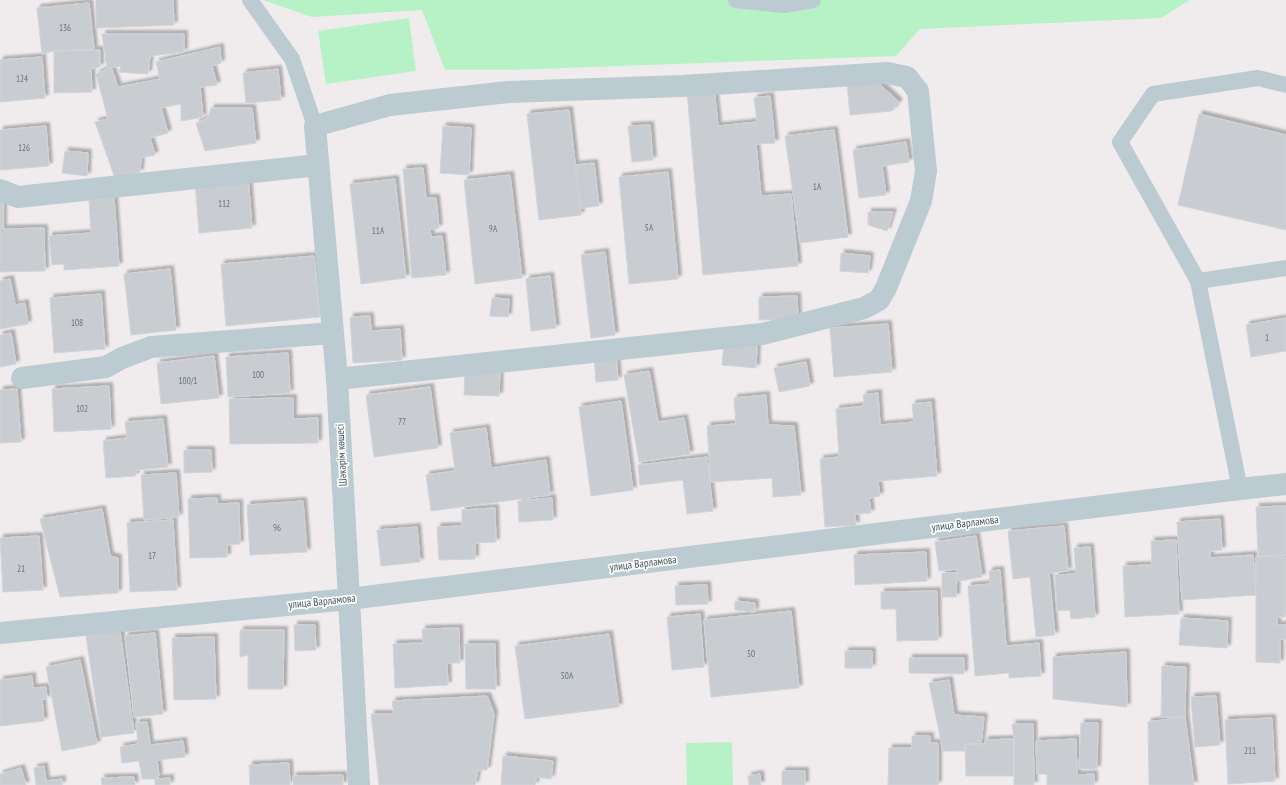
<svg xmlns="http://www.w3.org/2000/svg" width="1286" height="785" viewBox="0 0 1286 785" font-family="'PT Sans Narrow',sans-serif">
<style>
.green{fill:#b6f2c6}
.building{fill:#c9cdd2;stroke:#d0d4d9;filter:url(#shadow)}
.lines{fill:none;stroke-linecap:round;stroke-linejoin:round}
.service{stroke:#bccad1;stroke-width:16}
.minor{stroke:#bccad1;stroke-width:22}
.tertiary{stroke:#bccad1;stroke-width:22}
.labels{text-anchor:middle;stroke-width:3.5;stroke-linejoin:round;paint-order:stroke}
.number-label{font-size:9px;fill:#65727a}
.street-label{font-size:11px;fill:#44535c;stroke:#fff}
</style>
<defs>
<filter id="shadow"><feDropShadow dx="3.5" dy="-3.5" stdDeviation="1" flood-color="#0004"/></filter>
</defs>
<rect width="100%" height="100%" fill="#f0eced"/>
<path class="green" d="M 263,0 L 1190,0 L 1161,18 L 920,29 L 896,56 L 510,70 L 445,70 L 422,10 L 312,17 Z
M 409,18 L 416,71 L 326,84 L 318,31 Z
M 732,742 L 733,785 L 687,785 L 686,743 Z"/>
<path class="building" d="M 96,0 L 173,0 L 174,25 L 96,28 Z
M 89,3 L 94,49 L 54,51 L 42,54 L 37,8 Z
M 102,34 L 184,34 L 184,52 L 150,56 L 148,74 L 119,72 L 121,66 L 107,68 Z
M 220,47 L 221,63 L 212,66 L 217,85 L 200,87 L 203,117 L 181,121 L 181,104 L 161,108 L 168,133 L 150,138 L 155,155 L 141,158 L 140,172 L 115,178 L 95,122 L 108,119 L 96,74 L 111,67 L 118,87 L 160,79 L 156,62 Z
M 100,50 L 100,67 L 91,68 L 92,92 L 54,93 L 54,51 Z
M 42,57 L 45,98 L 0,102 L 0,60 Z
M 278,69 L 281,100 L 246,103 L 243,73 Z
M 876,81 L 899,102 L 892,111 L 850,115 L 847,84 Z
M 714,88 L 718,126 L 757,122 L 754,98 L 770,96 L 775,143 L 756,144 L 761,196 L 791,194 L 798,266 L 703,275 L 687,91 Z
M 211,108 L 252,108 L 256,143 L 205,151 L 196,123 L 208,118 Z
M 569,110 L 581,215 L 539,220 L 527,114 Z
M 1199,114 L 1286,135 L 1286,230 L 1178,205 Z
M 650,125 L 653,160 L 632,162 L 628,126 Z
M 46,126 L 49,166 L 0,170 L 0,130 Z
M 443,126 L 471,128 L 469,175 L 440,173 Z
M 834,130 L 848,237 L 800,243 L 785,136 Z
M 906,142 L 909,162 L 882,166 L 886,195 L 859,198 L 853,150 Z
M 65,151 L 88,153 L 87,176 L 62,173 Z
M 594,163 L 599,206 L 580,208 L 575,165 Z
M 423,168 L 426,198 L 436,198 L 439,228 L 430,229 L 431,237 L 442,236 L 446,275 L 412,278 L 403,169 Z
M 668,172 L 678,279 L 629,284 L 619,177 Z
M 510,175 L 522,278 L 475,284 L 464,180 Z
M 248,176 L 252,228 L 199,233 L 195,181 Z
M 395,179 L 406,278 L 361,284 L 350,184 Z
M 114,198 L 119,266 L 64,270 L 64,264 L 52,265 L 49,236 L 91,233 L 89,200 Z
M 0,200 L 3,200 L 3,229 L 44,228 L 45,271 L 0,272 Z
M 868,212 L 893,212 L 887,231 L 868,225 Z
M 605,252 L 615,335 L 591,338 L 581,255 Z
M 841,253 L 870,256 L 868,273 L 840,271 Z
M 314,256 L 320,317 L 226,326 L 221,264 Z
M 170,269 L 176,330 L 131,335 L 124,274 Z
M 550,276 L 556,328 L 531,331 L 526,279 Z
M 10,279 L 15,305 L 25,303 L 28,324 L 0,329 L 0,281 Z
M 101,294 L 105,349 L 54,353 L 50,298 Z
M 797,296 L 798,319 L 759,320 L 759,297 Z
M 492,298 L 509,299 L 508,317 L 490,316 Z
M 370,316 L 371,331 L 400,329 L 402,360 L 353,363 L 350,317 Z
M 1286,318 L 1286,351 L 1251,357 L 1246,325 Z
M 888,324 L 892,372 L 834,377 L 830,328 Z
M 11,333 L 16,364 L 0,367 L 0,335 Z
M 724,343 L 757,346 L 756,368 L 722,365 Z
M 288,353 L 290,393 L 228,397 L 226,357 Z
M 616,354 L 618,380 L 596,382 L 594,356 Z
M 214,356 L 219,398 L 161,404 L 157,363 Z
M 806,362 L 810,386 L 779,392 L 774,368 Z
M 465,369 L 500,370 L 499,396 L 464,395 Z
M 649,371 L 658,422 L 684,418 L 690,454 L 639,462 L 624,375 Z
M 109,386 L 111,429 L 54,432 L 52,389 Z
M 430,387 L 438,448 L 374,457 L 366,395 Z
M 17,389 L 21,442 L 0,443 L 0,390 Z
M 878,393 L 880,425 L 914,422 L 912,404 L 931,402 L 937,476 L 878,481 L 880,496 L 869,498 L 871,513 L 855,514 L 856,525 L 825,527 L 820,459 L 839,457 L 836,409 L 864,406 L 863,395 Z
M 766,395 L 768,425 L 794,426 L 801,495 L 773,497 L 772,478 L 711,482 L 707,426 L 736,424 L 734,398 Z
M 293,398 L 293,419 L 318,418 L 318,443 L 230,444 L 229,399 Z
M 621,401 L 633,490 L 591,496 L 579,407 Z
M 163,419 L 168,467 L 137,470 L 135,476 L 106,478 L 103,441 L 127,438 L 125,422 Z
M 486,428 L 491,468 L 546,460 L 550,495 L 431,511 L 426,475 L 455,471 L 450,433 Z
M 184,450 L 211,450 L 212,472 L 184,473 Z
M 707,457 L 713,511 L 687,514 L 683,480 L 640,485 L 638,465 Z
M 176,473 L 179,517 L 144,520 L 141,475 Z
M 217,498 L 217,504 L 239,503 L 240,544 L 227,545 L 227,557 L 190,558 L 188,499 Z
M 552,498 L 553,520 L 519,522 L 518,501 Z
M 303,501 L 307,552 L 250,555 L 247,505 Z
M 1286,506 L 1286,555 L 1258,556 L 1256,507 Z
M 495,508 L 496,542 L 475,543 L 475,559 L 439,560 L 437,527 L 462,526 L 462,510 Z
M 102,509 L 110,556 L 118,558 L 118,593 L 60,597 L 40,519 Z
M 1220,519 L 1222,550 L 1210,551 L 1210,558 L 1253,555 L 1256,595 L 1182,600 L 1177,522 Z
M 173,520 L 177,590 L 130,592 L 127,523 Z
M 1064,526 L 1068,571 L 1049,573 L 1055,635 L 1036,637 L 1030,577 L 1013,579 L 1008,531 Z
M 417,527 L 420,562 L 381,566 L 377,530 Z
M 39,536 L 43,590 L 3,592 L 0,538 Z
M 976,536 L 982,577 L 959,581 L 957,573 L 957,569 L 939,571 L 935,542 Z
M 1176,540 L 1179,614 L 1125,617 L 1123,566 L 1152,565 L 1151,541 Z
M 1090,547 L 1095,617 L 1071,619 L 1070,610 L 1057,611 L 1055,575 L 1076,574 L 1074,548 Z
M 926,552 L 927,581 L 855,585 L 854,555 Z
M 1256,557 L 1285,557 L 1285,617 L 1277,617 L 1277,625 L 1286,625 L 1286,640 L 1280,639 L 1280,663 L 1256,662 Z
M 1000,570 L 1006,646 L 1039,643 L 1041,676 L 1009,678 L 1009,673 L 975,676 L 968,586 L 990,584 L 989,571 Z
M 942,573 L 957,573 L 956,597 L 942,597 Z
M 707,585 L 708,604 L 676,605 L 675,586 Z
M 937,591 L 938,640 L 897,641 L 896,609 L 881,609 L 881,592 Z
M 735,601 L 755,603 L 755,612 L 735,610 Z
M 791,611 L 799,688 L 711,697 L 704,620 Z
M 700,614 L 704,667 L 672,670 L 667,617 Z
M 1181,618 L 1228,621 L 1227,648 L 1179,645 Z
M 294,625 L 315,625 L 316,650 L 295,651 Z
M 459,628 L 460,663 L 447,663 L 448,685 L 395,688 L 393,644 L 423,643 L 422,629 Z
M 240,630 L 284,630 L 283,689 L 248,689 L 248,655 L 240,657 Z
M 120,631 L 134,733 L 101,737 L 86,636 Z
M 155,633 L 163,714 L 134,717 L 125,636 Z
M 609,634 L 619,707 L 525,719 L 515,646 Z
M 214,637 L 216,699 L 174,700 L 172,638 Z
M 465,644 L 495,644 L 496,689 L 466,689 Z
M 845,651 L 872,651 L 872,668 L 845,668 Z
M 1126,652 L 1127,707 L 1053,699 L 1053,657 Z
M 909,658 L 964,658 L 964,674 L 909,673 Z
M 80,660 L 97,744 L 62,751 L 46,667 Z
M 1162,666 L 1186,667 L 1185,717 L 1161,717 Z
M 32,676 L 33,688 L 46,687 L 47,699 L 42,699 L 44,721 L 0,726 L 0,680 Z
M 949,680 L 954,715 L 984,717 L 981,744 L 965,744 L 966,751 L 943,751 L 929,683 Z
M 487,696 L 494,714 L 487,770 L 478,770 L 475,785 L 379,785 L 371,714 L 394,714 L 392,701 Z
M 1216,696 L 1220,745 L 1195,747 L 1191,697 Z
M 1185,717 L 1194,785 L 1149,785 L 1148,722 Z
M 1272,718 L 1275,781 L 1228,784 L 1225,720 Z
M 147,722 L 150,745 L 183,741 L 185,757 L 157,760 L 159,776 L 155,779 L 142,779 L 139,761 L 122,763 L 120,747 L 138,744 L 136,723 Z
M 1081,723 L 1098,723 L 1097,769 L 1079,769 Z
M 1012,724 L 1033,724 L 1034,785 L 1014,785 L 1014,739 Z
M 912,736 L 930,736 L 930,743 L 938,743 L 938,785 L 888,785 L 889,748 L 912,748 Z
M 1014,739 L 1014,776 L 966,776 L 965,744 L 985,744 L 985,740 Z
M 1076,739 L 1077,775 L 1094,774 L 1094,785 L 1047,785 L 1047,774 L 1037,774 L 1036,741 Z
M 503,756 L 553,761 L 551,779 L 536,777 L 535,785 L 501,785 Z
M 289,763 L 290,785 L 250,785 L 249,765 Z
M 44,766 L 46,781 L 62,779 L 62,785 L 36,785 L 34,768 Z
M 21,768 L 26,785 L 0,785 L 0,774 Z
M 782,771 L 805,771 L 805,785 L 782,785 Z
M 760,774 L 761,785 L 749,785 L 748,776 Z
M 343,775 L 343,785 L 293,785 L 293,776 Z
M 134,777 L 135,785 L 102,785 L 101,778 Z
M 170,778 L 170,785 L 155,785 L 155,779 Z"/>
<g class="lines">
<path class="service" d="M 250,0 L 292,59 L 315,126
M 736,0 L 783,5 L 813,0
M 1198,281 L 1286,268
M 1240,489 L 1198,281 L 1120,142 L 1153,94 L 1258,78 L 1286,85"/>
<path class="minor" d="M 0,190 L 18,197 L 318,165
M 22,378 L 106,367 L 122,358 L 151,347 L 333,333
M 0,633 L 349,599 L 337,379 L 315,126 L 390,105 L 508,92 L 682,86 L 887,73 L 907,77 L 918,91 L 926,171 L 921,201 L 886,288 L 879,300 L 864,308 L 762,334 L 337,379"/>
<path class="tertiary" d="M 359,785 L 349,599 L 1240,489 L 1286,484"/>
</g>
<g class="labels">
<g class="number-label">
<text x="65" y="31">136</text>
<text x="22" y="82">124</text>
<text x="24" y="151">126</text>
<text x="817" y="190">1А</text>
<text x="224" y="207">112</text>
<text x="649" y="231">5А</text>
<text x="493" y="232">9А</text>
<text x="378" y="234">11А</text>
<text x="77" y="326">108</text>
<text x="1267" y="341">1</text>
<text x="258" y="378">100</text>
<text x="188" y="384">100/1</text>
<text x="82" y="412">102</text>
<text x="402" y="425">77</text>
<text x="277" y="531">96</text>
<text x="152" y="559">17</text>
<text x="21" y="572">21</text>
<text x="751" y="657">50</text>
<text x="567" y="679">50А</text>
<text x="1250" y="754">211</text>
</g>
<g class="street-label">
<text transform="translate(341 455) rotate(-93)" y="4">Шәкәрім көшесі</text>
<text transform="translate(965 523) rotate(-7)" y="4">улица Варламова</text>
<text transform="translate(643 563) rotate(-7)" y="4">улица Варламова</text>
<text transform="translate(322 601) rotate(-6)" y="4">улица Варламова</text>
</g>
</g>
</svg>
